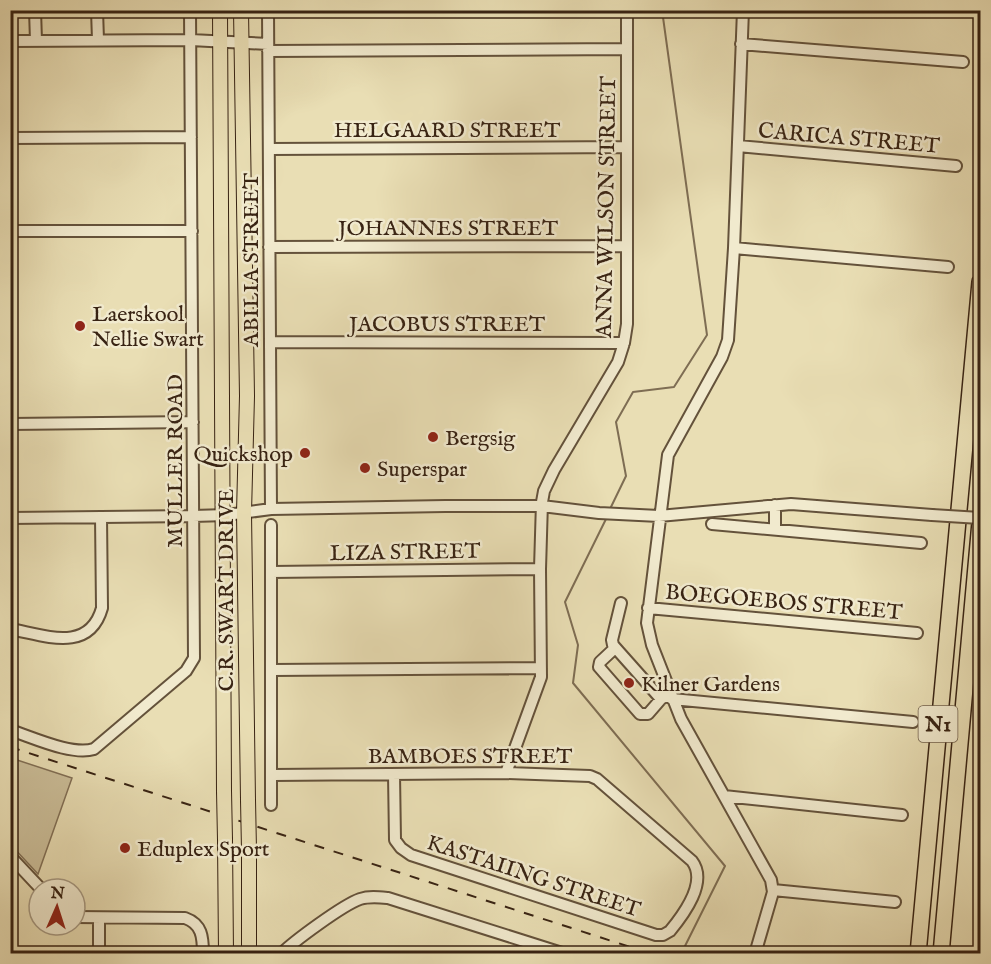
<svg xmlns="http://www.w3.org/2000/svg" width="991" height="964" viewBox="0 0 991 964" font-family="'IM FELL English',serif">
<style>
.green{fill:#cbbe99;stroke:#827056;stroke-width:1.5}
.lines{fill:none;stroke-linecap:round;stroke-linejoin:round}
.stream{stroke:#7e6d53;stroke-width:2}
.minor-casing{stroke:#64523b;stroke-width:14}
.major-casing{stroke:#382313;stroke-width:16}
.highway-casing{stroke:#382313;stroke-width:18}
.minor{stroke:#f1eace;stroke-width:10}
.major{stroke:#e9deb4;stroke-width:14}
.highway{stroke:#e9deb4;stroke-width:15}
.rail{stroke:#382313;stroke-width:2;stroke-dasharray:10 10;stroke-linecap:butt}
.minor-bridge-casing{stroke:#64523b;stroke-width:14;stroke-linecap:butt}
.major-bridge-casing{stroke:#382313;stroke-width:16;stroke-linecap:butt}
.minor-bridge{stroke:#f1eace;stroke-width:10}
.major-bridge{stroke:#e9deb4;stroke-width:14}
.poi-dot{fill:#8f2418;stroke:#f1eace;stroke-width:2}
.labels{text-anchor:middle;stroke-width:5;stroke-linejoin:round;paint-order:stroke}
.shield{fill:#f1eace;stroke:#705f4b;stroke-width:1.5}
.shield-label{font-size:21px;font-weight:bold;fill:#382313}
.street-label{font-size:22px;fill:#382313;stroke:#f1eace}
.poi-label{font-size:22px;fill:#382313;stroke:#f1eace;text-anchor:start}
</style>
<rect width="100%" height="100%" fill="#e9deb4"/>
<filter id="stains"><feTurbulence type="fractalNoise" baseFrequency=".00333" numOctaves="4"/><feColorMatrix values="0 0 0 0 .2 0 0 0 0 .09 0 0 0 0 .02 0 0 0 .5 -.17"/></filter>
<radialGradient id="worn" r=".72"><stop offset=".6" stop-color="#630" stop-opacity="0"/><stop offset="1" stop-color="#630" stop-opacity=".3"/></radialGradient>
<path class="green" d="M 11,758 L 72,778 L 38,874 L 11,845 Z"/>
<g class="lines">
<path class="stream" d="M 610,509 L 626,476 L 616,422 L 633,392 L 674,387 L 707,335 L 662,10
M 607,517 L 565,602 L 578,645 L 573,683 L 725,866 L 681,954"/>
<defs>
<path id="minor" d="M 35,10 L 36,41
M 97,10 L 98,40
M 268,10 L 271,509
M 743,10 L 734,248 L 728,340 L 722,357 L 668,455 L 647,623 L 652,645 L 681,719 L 771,880 L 773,892 L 755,954
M 10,41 L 191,40 L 268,44
M 741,44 L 963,62
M 268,51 L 626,49
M 10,138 L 191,137
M 738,146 L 956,166
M 269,149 L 626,147
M 10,231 L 192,231
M 269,247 L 627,246
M 734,248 L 948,267
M 270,342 L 624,343
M 10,424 L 193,422
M 10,518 L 193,516 L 227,515 L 271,509 L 445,506 L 542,506 L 599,513 L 659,516 L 791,504 L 932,515
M 712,524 L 921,543
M 271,525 L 271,805
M 775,529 L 775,505
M 271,572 L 540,569
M 621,603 L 612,640 L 613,645 L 661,699 L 670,694
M 648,608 L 917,633
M 10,629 C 44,635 89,654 102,608 L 101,517
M 615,648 L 600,662 L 599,667 L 640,714 L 648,714 L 661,699
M 272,670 L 541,668
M 672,699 L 913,722
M 10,730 C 32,737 72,756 94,749 L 186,671 L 194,658 L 190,10
M 506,773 L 541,677 L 540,569 L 542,502 L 544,491 L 554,470 L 618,362 L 624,343 L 627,324 L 627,10
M 273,775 L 506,773 L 590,776 L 597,779 L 692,861 C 708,882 684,914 670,931 L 663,935 L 656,935 L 411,855 L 401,848 L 395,840 L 394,774
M 724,796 L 902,815
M 10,856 L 41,889
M 773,890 L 895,902
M 75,917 L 185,918 C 202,924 203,937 203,954
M 99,954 L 99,918
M 281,954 C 294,941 343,905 360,899 C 369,896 378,897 388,898 L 565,954"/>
<path id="major" d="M 220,10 L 224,791
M 241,10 L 247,396 L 244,513 L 248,800
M 225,840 L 226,954
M 249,850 L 249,954"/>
<path id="highway" d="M 918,954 L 980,282
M 941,954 L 980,522"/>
</defs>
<use href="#minor" class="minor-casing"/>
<use href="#major" class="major-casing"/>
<use href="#highway" class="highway-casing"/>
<use href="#minor" class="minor"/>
<use href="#major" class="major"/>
<use href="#highway" class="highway"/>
<path class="rail" d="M 10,747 L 652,954"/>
<defs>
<path id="minor-bridge" d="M 932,515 L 980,518"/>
<path id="major-bridge" d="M 224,791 L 225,840
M 248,800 L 249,850"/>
</defs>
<use href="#minor-bridge" class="minor-bridge-casing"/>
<use href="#major-bridge" class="major-bridge-casing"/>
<use href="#minor-bridge" class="minor-bridge"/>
<use href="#major-bridge" class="major-bridge"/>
</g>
<g class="poi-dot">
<circle cx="80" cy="326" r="6"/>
<circle cx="433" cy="437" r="6"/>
<circle cx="305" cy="453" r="6"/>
<circle cx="365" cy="468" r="6"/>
<circle cx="629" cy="683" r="6"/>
<circle cx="125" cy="848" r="6"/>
</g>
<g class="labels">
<rect class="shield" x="918.5" y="706" width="39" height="36" rx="4.5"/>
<g class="shield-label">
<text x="938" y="731">N1</text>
</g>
<g class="street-label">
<text x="447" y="137">HELGAARD STREET</text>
<text transform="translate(849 137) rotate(5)" y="8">CARICA STREET</text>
<text transform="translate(605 207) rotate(-89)" y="8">ANNA WILSON STREET</text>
<text x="448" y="235">JOHANNES STREET</text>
<text transform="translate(250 260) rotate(-90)" y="8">ABILIA STREET</text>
<text x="447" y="331">JACOBUS STREET</text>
<text transform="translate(174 461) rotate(-90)" y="8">MULLER ROAD</text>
<text transform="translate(405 551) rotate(-1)" y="8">LIZA STREET</text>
<text transform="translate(225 590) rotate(-90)" y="8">C.R. SWART DRIVE</text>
<text transform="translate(784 601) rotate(5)" y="8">BOEGOEBOS STREET</text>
<text x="470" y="763">BAMBOES STREET</text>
<text transform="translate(534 875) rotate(18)" y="8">KASTAIING STREET</text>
</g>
<g class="poi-label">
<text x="92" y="321">Laerskool<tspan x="92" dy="25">Nellie Swart</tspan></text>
<text x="445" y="445">Bergsig</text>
<text x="293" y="461" text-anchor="end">Quickshop</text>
<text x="377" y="476">Superspar</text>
<text x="641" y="691">Kilner Gardens</text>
<text x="137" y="856">Eduplex Sport</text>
</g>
</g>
<rect width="991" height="964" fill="none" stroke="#e9deb4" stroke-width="36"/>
<rect x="12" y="12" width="967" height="940" fill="none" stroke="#382313" stroke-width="3"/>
<rect x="18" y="18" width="955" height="928" fill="none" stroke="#382313" stroke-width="1.5"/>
<g transform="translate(57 907) rotate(3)"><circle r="28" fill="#f1eace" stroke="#a79a83" stroke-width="1.5"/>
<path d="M0-4.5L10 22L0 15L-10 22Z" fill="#8f2418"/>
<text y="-9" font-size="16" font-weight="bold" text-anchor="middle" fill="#382313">N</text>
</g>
<rect width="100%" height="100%" filter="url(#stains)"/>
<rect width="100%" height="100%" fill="url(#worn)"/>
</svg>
